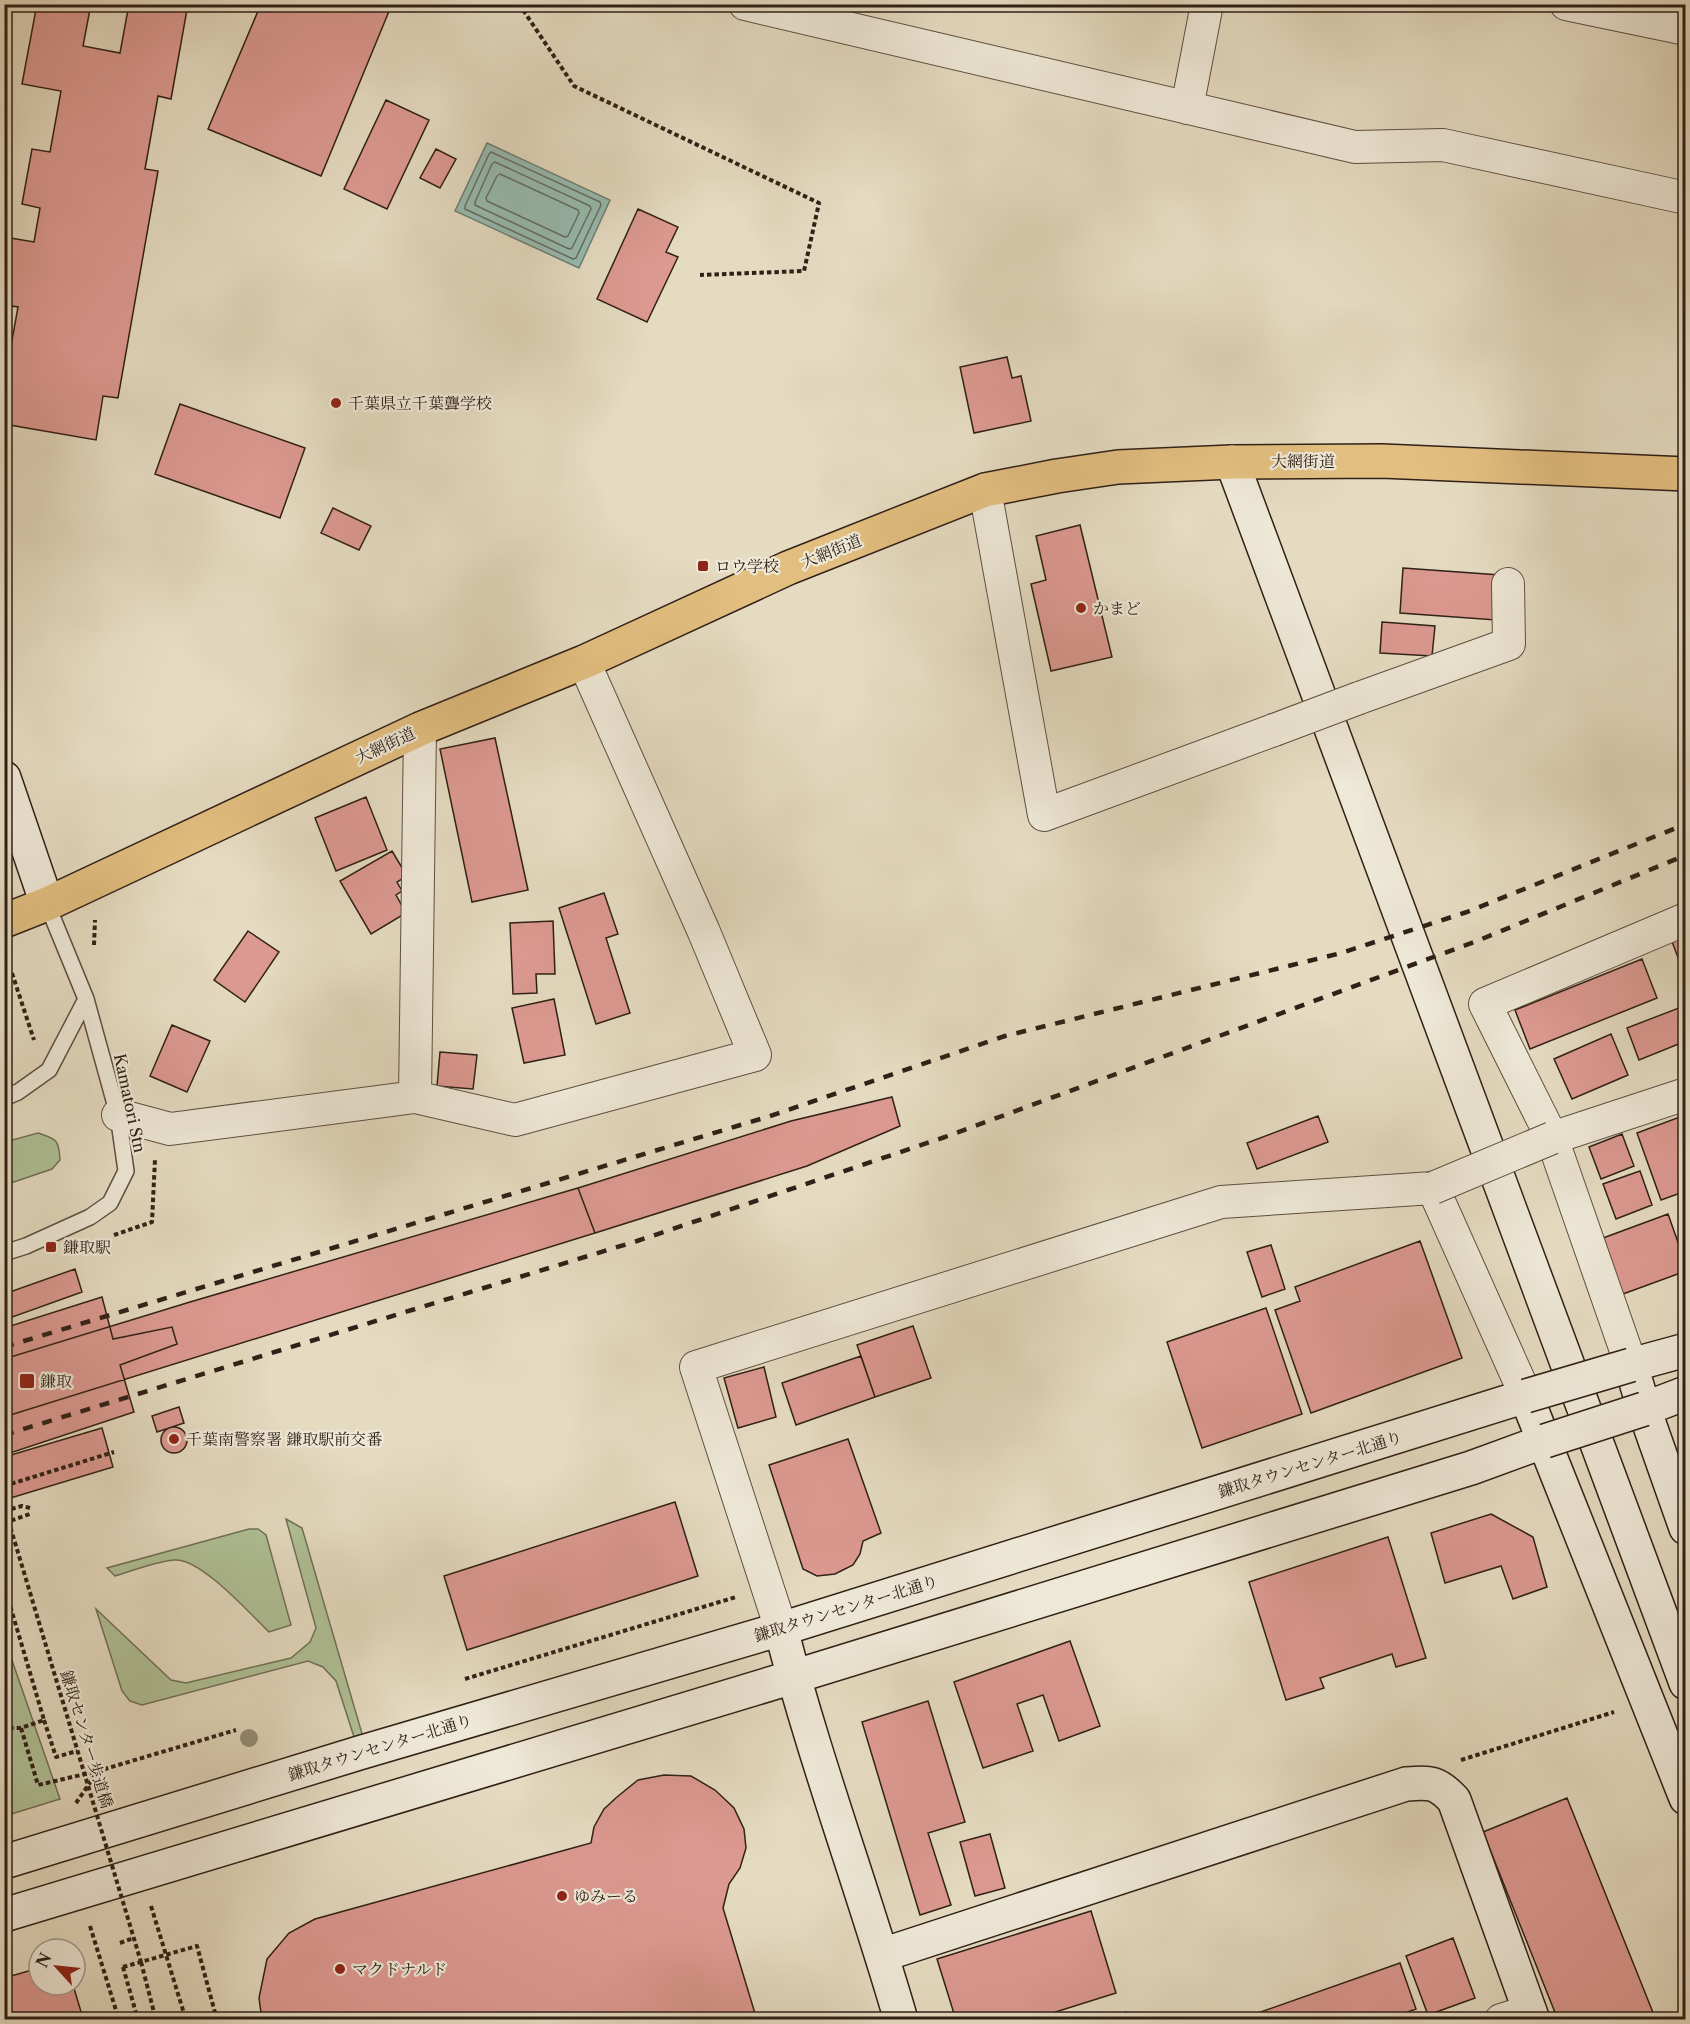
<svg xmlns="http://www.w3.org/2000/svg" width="1690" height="2024" viewBox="0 0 1690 2024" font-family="'Libre Caslon Text','Noto Serif JP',serif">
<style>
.green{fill:#b0c197;stroke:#707057;stroke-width:1.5}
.water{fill:#96bbb0;stroke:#6d7d73;stroke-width:1.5}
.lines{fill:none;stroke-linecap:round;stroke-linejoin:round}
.shore{stroke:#636e64;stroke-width:1.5}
.building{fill:#dc9991;stroke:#302017;stroke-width:1.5}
.lane-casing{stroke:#5d4f42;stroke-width:18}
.street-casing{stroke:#5d4f42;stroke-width:34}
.secondary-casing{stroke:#302017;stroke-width:36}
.primary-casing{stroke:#302017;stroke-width:36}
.path{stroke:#302017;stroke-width:4;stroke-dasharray:4.5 3;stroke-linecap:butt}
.lane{stroke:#eee8d7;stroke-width:15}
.street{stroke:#eee8d7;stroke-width:32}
.secondary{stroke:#eee8d7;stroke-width:33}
.primary{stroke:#e2be80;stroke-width:33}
.rail{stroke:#302017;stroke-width:4.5;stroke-dasharray:10 10;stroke-linecap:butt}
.street-bridge-casing{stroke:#5d4f42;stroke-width:34;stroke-linecap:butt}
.secondary-bridge-casing{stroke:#302017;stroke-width:36;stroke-linecap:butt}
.path-bridge{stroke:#302017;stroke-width:4;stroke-dasharray:4.5 3;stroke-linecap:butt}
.street-bridge{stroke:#eee8d7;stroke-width:32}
.secondary-bridge{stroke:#eee8d7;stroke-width:33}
.tree{fill:#968f78}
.poi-dot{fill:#8f2418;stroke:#eee8d7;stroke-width:2}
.labels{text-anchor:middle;stroke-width:4.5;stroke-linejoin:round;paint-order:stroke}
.poi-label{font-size:16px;fill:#302017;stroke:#eee8d7;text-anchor:start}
.street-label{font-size:16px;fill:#302017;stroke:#eee8d7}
</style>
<rect width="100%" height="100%" fill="#e5dbc1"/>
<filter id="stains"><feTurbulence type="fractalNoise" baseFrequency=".00333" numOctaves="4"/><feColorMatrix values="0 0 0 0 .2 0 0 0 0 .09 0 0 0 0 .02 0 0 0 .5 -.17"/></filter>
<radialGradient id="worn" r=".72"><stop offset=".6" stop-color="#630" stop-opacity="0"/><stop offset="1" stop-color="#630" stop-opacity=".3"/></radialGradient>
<path class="green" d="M 38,1133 C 57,1139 59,1140 60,1160 L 52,1169 L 5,1185 L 5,1142 Z
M 286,1519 L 302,1528 L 363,1737 L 355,1740 L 336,1681 L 323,1667 L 308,1661 L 142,1705 L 130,1701 L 122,1691 L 96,1609 L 171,1680 L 186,1683 L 291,1658 L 310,1642 L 316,1628 Z
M 249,1529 L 258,1529 L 266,1535 L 291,1625 L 269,1632 C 250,1614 200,1557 174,1560 C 155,1562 134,1570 115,1576 L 107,1568 Z
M 5,1640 L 60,1799 L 5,1816 L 4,1816 Z"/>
<path class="water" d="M 487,143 L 610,200 L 579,268 L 455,211 Z"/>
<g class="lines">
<path class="shore" d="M 491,152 L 600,202 L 601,205 L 576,258 L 573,259 L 465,209 L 465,206 L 489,154 Z
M 495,162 L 590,206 L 591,209 L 572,248 L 569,249 L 475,205 L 475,202 L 492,164 Z
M 500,174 L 578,210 L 579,213 L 568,236 L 565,237 L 487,201 L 486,198 L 497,176 Z"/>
</g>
<path class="building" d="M 37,4 L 91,4 L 83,46 L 120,53 L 129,4 L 188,4 L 171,99 L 158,96 L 145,169 L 158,171 L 118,398 L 103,396 L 96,440 L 4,424 L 4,385 L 18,307 L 4,305 L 4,237 L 34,242 L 40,208 L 22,204 L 32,149 L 50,152 L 61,91 L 22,84 Z
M 261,4 L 392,4 L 321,176 L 208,129 Z
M 386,100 L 429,120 L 387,209 L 344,189 Z
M 436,149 L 456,159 L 440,188 L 420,178 Z
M 638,209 L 678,227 L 666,252 L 678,257 L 647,322 L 597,299 Z
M 1007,357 L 1012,378 L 1021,376 L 1031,421 L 974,433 L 960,367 Z
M 180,404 L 305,448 L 280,518 L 155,474 Z
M 333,508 L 371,526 L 359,550 L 321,533 Z
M 1080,525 L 1112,657 L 1051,671 L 1031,584 L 1046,580 L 1036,536 Z
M 1403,568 L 1500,575 L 1496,620 L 1400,613 Z
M 1382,622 L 1435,626 L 1432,656 L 1380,653 Z
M 495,738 L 528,890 L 472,902 L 440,749 Z
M 366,797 L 387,850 L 336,871 L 315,818 Z
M 392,851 L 407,876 L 397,882 L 402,891 L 396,895 L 406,913 L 371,934 L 340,881 Z
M 604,893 L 618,934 L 606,938 L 630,1013 L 596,1024 L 559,908 Z
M 553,921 L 555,974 L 536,974 L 537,993 L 513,994 L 510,923 Z
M 248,931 L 279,952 L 245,1002 L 214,980 Z
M 1686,934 L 1686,979 L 1671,939 Z
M 1642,959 L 1657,998 L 1530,1049 L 1515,1010 Z
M 554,999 L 565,1055 L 524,1063 L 512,1008 Z
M 1684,1006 L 1686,1041 L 1639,1060 L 1627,1028 Z
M 172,1025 L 210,1041 L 187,1092 L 150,1076 Z
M 1611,1034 L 1628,1075 L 1572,1099 L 1554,1059 Z
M 440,1052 L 477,1055 L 473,1089 L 437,1086 Z
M 892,1097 L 900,1126 L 807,1166 L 595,1233 L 578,1188 L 791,1121 Z
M 1685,1115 L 1686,1191 L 1661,1200 L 1637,1133 Z
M 1318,1116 L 1328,1142 L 1257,1169 L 1247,1143 Z
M 1622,1134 L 1634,1166 L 1601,1179 L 1589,1147 Z
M 1640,1171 L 1652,1205 L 1616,1219 L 1603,1184 Z
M 578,1188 L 595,1233 L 4,1417 L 4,1359 L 190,1302 Z
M 1668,1214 L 1686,1265 L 1686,1271 L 1623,1294 L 1603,1238 Z
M 1420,1241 L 1462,1358 L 1311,1413 L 1275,1310 L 1300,1301 L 1295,1287 Z
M 1271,1245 L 1285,1289 L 1262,1297 L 1247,1252 Z
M 75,1269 L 82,1292 L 4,1320 L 4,1294 Z
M 102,1297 L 113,1339 L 172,1327 L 177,1344 L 120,1365 L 134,1412 L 4,1455 L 4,1328 Z
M 1266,1308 L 1302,1414 L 1202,1448 L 1167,1342 Z
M 913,1326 L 931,1378 L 875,1397 L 857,1345 Z
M 861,1356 L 875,1397 L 796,1425 L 782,1383 Z
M 764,1367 L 776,1417 L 738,1428 L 724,1378 Z
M 179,1407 L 184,1423 L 157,1432 L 152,1416 Z
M161 1440a13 13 0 1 1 26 0a13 13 0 1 1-26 0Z
M 102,1428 L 113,1467 L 4,1500 L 4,1457 Z
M 848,1439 L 881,1533 L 863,1541 L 860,1554 L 853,1565 L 835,1574 L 817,1576 L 803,1569 L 769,1465 Z
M 675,1502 L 698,1576 L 467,1650 L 444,1576 Z
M 1491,1514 L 1533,1537 L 1547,1587 L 1513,1599 L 1501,1566 L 1445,1583 L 1431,1533 Z
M 1388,1537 L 1426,1658 L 1396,1667 L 1392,1654 L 1320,1678 L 1324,1688 L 1286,1700 L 1249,1582 Z
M 1070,1641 L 1100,1726 L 1059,1741 L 1043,1695 L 1017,1704 L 1033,1751 L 983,1768 L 954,1682 Z
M 928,1701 L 965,1822 L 928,1833 L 951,1905 L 920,1915 L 862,1722 Z
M 664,1775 L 691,1776 L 715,1790 L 734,1808 L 744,1829 L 746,1848 L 740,1868 L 729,1884 L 723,1908 L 757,2020 L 262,2020 L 259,1998 L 267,1959 L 289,1933 L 315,1919 L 591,1843 L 594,1827 L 604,1809 L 617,1797 L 638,1780 Z
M 1567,1798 L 1656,2020 L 1558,2020 L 1483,1832 Z
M 990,1834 L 1005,1888 L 975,1896 L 960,1842 Z
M 1091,1911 L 1116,1993 L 1030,2020 L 956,2020 L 937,1959 Z
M 1453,1938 L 1475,1998 L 1428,2015 L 1406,1956 Z
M 1400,1963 L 1416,2009 L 1385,2020 L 1238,2020 Z
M 39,1968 L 39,1985 L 73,1985 L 82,2015 L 67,2020 L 4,2020 L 4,1978 Z
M 1126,2012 L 1128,2020 L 1100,2020 Z"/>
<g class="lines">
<defs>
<path id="lane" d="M 4,1098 L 18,1092 L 49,1070 L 86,999
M 4,1253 L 26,1246 L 90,1217 L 110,1203 L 126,1171 L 118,1115 L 86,999 L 47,904"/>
<path id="street" d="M 745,4 L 1355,147 L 1443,145 L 1686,198
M 1566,4 L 1686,29
M 1187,108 L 1207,4
M 985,490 L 1044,815 L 1274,730
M 1359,698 L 1509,644 L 1508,584
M 415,1097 L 420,729
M 118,1115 L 170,1129 L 415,1097 L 515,1120 L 755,1055 L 704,932 L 584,662
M 1552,1138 L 1686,1094
M 1631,1365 L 1552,1138 L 1485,1004 L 1686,919
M 781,1629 L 696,1367 L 1221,1202 L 1433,1188 L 1526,1396
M 1501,2020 L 1530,2011"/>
<path id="secondary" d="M 1232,462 L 1686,1683
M 4,778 L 47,904
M 1686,1350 L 1631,1365 L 1644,1409 L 1686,1528
M 1644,1409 L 1686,1393
M 781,1629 C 815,1761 863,1889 901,2020
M 4,1862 L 359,1753 L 781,1629 L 1526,1396 L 1686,1798
M 4,1915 L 793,1677 L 1471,1468 L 1545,1441
M 882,1955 L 1406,1784 C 1431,1782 1437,1782 1454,1800 L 1533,2020"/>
<path id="primary" d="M 4,921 L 47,904 L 420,729 L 584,662 L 788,568 L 985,490 L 1057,476 L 1118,467 L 1232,462 L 1382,461 L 1686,474"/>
</defs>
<use href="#lane" class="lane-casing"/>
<use href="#street" class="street-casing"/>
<use href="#secondary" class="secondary-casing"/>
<use href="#primary" class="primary-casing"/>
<path class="path" d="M 519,4 L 574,86 L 819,203 L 804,271 L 700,275
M 94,945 L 95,920
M 12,973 L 34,1040
M 114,1235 L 152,1222 L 155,1159
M 4,1486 L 114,1452
M 4,1511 L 22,1506 L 30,1508
M 4,1523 L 30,1514
M 4,1585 L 44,1720 L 21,1728 L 4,1728
M 465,1679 L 736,1597
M 44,1720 L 56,1757 L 77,1751
M 21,1728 L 38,1785 L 98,1771
M 1461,1760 L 1614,1712
M 76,1803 L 98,1771 L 236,1730
M 151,1906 L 186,2020
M 90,1926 L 119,2020
M 120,1943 L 134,1938
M 141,1962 L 156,2020
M 123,1967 L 138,2020"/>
<use href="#lane" class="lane"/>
<use href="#street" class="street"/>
<use href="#secondary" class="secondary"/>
<use href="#primary" class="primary"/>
<path class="rail" d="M 4,1347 L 767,1117 L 1005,1036 L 1341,953 L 1467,912 L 1686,824
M 4,1435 L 637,1241 L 945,1137 L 1477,941 L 1686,855"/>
<defs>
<path id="street-bridge" d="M 1274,730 L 1359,698
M 1433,1188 L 1552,1138"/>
<path id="secondary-bridge" d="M 1526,1396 L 1631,1365
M 1545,1441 L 1644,1409"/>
</defs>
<use href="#street-bridge" class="street-bridge-casing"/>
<use href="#secondary-bridge" class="secondary-bridge-casing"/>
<path class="path-bridge" d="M 4,1506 L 141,1962
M 123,1967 L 197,1946 L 217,2020"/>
<use href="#street-bridge" class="street-bridge"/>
<use href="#secondary-bridge" class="secondary-bridge"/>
</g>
<circle class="tree" cx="249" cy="1738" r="9"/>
<g class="poi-dot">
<circle cx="336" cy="403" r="6"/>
<rect x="697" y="560" width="12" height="12" rx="3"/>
<circle cx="1081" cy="608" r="6"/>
<rect x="45" y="1241" width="12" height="12" rx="3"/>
<rect x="19" y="1373" width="16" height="16" rx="3"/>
<circle cx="174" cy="1439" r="6"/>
<circle cx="562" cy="1896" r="6"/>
<circle cx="340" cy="1969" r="6"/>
</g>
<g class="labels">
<g class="poi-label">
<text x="348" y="409">千葉県立千葉聾学校</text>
<text x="715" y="572">ロウ学校</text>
<text x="1093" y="614">かまど</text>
<text x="63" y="1253">鎌取駅</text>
<text x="40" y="1387">鎌取</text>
<text x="186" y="1445">千葉南警察署 鎌取駅前交番</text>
<text x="574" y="1902">ゆみーる</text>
<text x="352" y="1975">マクドナルド</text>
</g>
<g class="street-label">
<text x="1303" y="467">大網街道</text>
<text transform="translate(831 551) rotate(-22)" y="6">大網街道</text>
<text transform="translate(385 745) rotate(-25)" y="6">大網街道</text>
<text transform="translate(130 1103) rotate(78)" y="6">Kamatori Stn</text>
<text transform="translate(1310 1464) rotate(-17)" y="6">鎌取タウンセンター北通り</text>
<text transform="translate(846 1608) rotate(-17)" y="6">鎌取タウンセンター北通り</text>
<text transform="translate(87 1739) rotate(73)" y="6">鎌取センター歩道橋</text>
<text transform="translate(380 1747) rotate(-17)" y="6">鎌取タウンセンター北通り</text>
</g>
</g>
<rect width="1690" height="2024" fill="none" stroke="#e5dbc1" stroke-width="24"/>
<rect x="6" y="6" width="1678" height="2012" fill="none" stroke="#302017" stroke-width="3"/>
<rect x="12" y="12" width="1666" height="2000" fill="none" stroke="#302017" stroke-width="1.5"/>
<g transform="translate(57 1967) rotate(297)"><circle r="28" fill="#eee8d7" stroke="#a2988a" stroke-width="1.5"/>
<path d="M0-4.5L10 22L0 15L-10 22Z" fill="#8f2418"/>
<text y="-9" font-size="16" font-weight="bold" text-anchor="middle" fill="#302017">N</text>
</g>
<rect width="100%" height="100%" filter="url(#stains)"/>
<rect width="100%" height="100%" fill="url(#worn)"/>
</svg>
